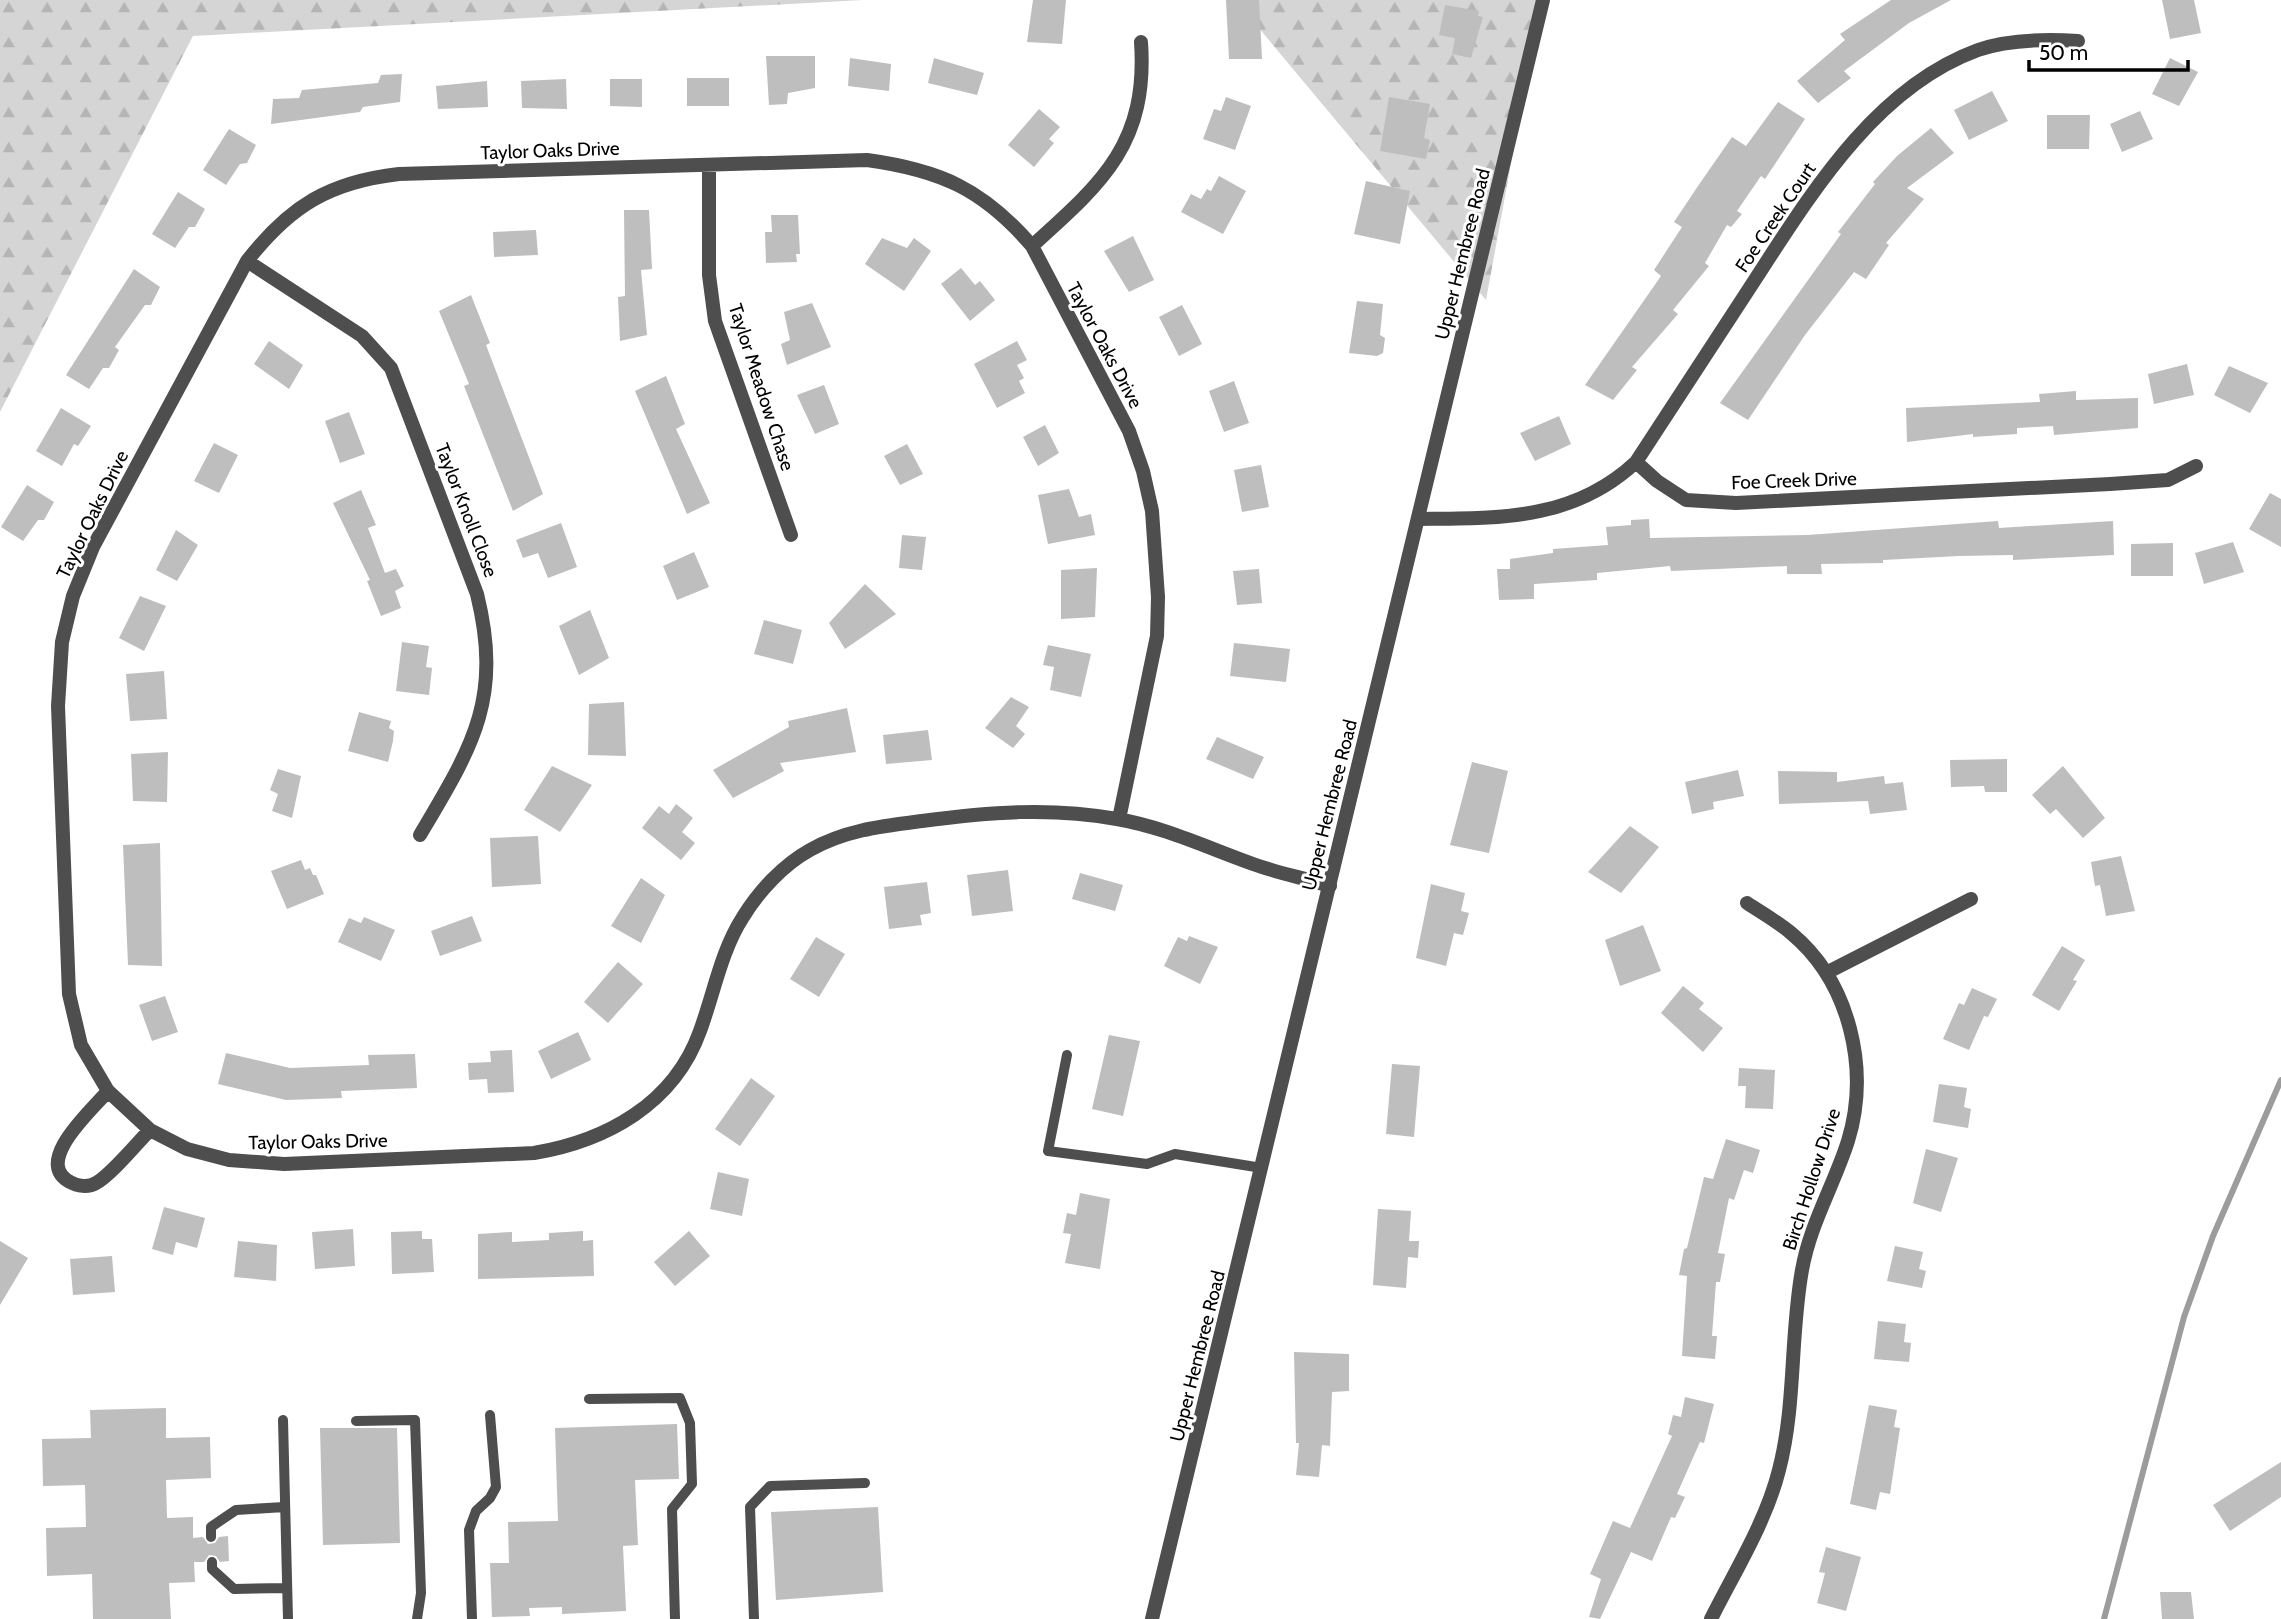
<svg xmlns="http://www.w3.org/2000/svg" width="2281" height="1619" viewBox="0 0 2281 1619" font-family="Cabin,sans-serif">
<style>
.forest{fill:url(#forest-firs)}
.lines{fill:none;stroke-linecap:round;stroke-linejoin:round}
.stream{stroke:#9c9c9c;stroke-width:6}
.building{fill:#bebebe}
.service{stroke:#4e4e4e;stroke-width:10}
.minor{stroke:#4e4e4e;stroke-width:14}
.tertiary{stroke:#4e4e4e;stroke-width:14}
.labels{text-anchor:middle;stroke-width:6;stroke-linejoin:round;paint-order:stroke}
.street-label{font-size:19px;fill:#000;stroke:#fff}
</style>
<defs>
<pattern id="forest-firs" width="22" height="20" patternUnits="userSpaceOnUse" patternTransform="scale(1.75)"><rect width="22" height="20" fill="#d5d5d5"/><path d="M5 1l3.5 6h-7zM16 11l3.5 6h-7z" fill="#b5b5b5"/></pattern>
</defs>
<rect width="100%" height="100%" fill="#fff"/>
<path class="forest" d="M 0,0 L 863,0 L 193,36 L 0,412 Z
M 1236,0 L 1541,0 L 1486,300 L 1268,39 Z"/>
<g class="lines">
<path class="stream" d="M 2104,1619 L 2184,1317 L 2213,1236 L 2281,1080"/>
</g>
<path class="building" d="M 1033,0 L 1066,0 L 1062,44 L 1027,42 Z
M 1226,0 L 1259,0 L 1262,59 L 1229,59 Z
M 1891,0 L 1951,0 L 1909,23 L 1844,71 L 1851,78 L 1818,103 L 1797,81 L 1845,40 L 1840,34 Z
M 2162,0 L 2194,0 L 2201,33 L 2170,39 Z
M 1445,5 L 1479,11 L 1478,16 L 1483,17 L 1471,58 L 1452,54 L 1455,38 L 1439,35 Z
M 766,56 L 815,56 L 815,88 L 788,93 L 787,104 L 769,105 Z
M 850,58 L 891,64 L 889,91 L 848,86 Z
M 934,58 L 984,73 L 977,95 L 928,83 Z
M 2170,58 L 2198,72 L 2179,106 L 2152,94 Z
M 402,74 L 400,102 L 363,107 L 360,112 L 271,124 L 273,99 L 299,98 L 302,90 L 378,83 L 381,75 Z
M 687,78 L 729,78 L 729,106 L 687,106 Z
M 566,79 L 567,109 L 522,108 L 521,81 Z
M 610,79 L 642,79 L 642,107 L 610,106 Z
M 487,81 L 488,107 L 438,109 L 436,86 Z
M 1992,91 L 2008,121 L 1969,140 L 1954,110 Z
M 1226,97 L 1251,106 L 1235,150 L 1203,139 L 1214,109 L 1221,111 Z
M 1389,97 L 1430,104 L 1424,138 L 1430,140 L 1426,159 L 1380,151 Z
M 1778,102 L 1805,119 L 1765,179 L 1761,176 L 1737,211 L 1742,214 L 1731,227 L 1727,225 L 1705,263 L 1709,266 L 1673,310 L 1678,314 L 1632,367 L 1637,370 L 1613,400 L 1585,385 L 1661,276 L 1654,270 L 1682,227 L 1674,222 L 1698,186 L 1732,137 L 1746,146 Z
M 1039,109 L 1060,127 L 1049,139 L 1054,143 L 1034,167 L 1008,145 Z
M 2140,111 L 2153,139 L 2122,152 L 2110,124 Z
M 2047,115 L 2090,115 L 2089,149 L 2047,149 Z
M 1931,128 L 1954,153 L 1907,188 L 1924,199 L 1886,243 L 1889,245 L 1866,279 L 1854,272 L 1805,335 L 1748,420 L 1720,403 L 1841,234 L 1838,232 L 1875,184 L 1873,182 L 1897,156 Z
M 229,129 L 256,145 L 247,163 L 240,164 L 226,185 L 203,170 Z
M 1219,176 L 1246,191 L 1223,234 L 1181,212 L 1191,194 L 1201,199 L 1207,189 L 1211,191 Z
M 1366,181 L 1410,191 L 1400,244 L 1354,234 Z
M 178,192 L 205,209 L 195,227 L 189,227 L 175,248 L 152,234 Z
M 624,210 L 649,210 L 652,269 L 641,270 L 647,335 L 620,341 L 618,297 L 625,296 Z
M 771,215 L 798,215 L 800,254 L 796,254 L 797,262 L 766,263 L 765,232 L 772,232 Z
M 536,230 L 538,255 L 494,257 L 493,232 Z
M 1133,236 L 1154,280 L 1129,292 L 1104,251 Z
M 882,238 L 907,248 L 914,238 L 931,251 L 904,291 L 865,264 Z
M 961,268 L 975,285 L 980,281 L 995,300 L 970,321 L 941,284 Z
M 134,269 L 160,287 L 151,305 L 145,305 L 115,347 L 119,350 L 109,368 L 103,368 L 89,389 L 66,375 Z
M 471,295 L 490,343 L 486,345 L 543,494 L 513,511 L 464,386 L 469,384 L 439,311 Z
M 1357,301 L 1383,304 L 1380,335 L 1385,338 L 1383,353 L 1377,356 L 1349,353 Z
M 812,303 L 831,347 L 787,365 L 781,344 L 790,340 L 784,312 Z
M 1182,305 L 1202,344 L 1179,356 L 1159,317 Z
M 269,341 L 303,365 L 289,389 L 254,364 Z
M 1017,341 L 1027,360 L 1017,365 L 1024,378 L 1019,381 L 1025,393 L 997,408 L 974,364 Z
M 2187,364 L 2194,395 L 2154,404 L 2148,374 Z
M 2229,366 L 2268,383 L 2250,413 L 2214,395 Z
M 666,376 L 685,424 L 676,429 L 710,503 L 687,514 L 635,391 Z
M 1234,381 L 1249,423 L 1224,432 L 1209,391 Z
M 824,385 L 839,424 L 815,434 L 797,395 Z
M 2076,391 L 2076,400 L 2138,398 L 2138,428 L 2054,435 L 2053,426 L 2017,428 L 2017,434 L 1973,437 L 1973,434 L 1907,442 L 1906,408 L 2040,402 L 2039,394 Z
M 61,408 L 91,426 L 78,446 L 74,444 L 62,466 L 36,451 Z
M 349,412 L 365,454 L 340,463 L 325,421 Z
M 1559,416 L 1571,444 L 1535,461 L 1520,433 Z
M 1045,425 L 1059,453 L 1038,466 L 1023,437 Z
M 214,443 L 238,455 L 219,493 L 194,481 Z
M 907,444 L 923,474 L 900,485 L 884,456 Z
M 1261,465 L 1269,507 L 1242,512 L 1234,470 Z
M 27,485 L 54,502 L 44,520 L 38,520 L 23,541 L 1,527 Z
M 1069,489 L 1079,517 L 1091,514 L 1095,535 L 1048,544 L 1038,495 Z
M 361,490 L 376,525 L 368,528 L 385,573 L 396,569 L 404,586 L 395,591 L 401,608 L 381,616 L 367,581 L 370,580 L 333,503 Z
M 2270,493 L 2281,499 L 2281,547 L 2249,529 Z
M 1649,519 L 1650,538 L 1808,535 L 1998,521 L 1999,528 L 2113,521 L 2114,555 L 2013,560 L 2013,555 L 1959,556 L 1883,560 L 1883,563 L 1821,564 L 1822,574 L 1787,574 L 1787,566 L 1671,571 L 1670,566 L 1597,573 L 1597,580 L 1534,584 L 1534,599 L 1499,600 L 1497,569 L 1510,569 L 1510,559 L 1553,553 L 1553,549 L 1608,545 L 1606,527 L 1631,525 L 1631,520 Z
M 561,523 L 577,567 L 548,578 L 538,553 L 523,558 L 516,540 Z
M 176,530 L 198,545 L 177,581 L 156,570 Z
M 902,535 L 926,537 L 922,570 L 899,568 Z
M 2233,542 L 2244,572 L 2204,584 L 2195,553 Z
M 2173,543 L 2173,576 L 2131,576 L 2131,544 Z
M 694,552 L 709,587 L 677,600 L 663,566 Z
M 1097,568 L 1095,617 L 1061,619 L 1061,570 Z
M 1259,569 L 1262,603 L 1237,605 L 1233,571 Z
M 865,584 L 896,614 L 845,649 L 829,623 Z
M 140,596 L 166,606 L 144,651 L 119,638 Z
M 590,610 L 609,658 L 579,675 L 559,626 Z
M 764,620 L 802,630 L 793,664 L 754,654 Z
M 402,642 L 429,646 L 426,667 L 432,668 L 429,695 L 396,691 Z
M 1234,643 L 1290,649 L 1286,682 L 1230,676 Z
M 1048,645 L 1091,654 L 1081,697 L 1050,690 L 1054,667 L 1043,665 Z
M 164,671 L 167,719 L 130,721 L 126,674 Z
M 1011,697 L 1029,707 L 1016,726 L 1025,734 L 1013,748 L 985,728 Z
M 624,702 L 626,756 L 588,755 L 589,704 Z
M 847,708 L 856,752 L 780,763 L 784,771 L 733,798 L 713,770 L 789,727 L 788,721 Z
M 359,712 L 391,721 L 389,728 L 394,731 L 393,741 L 388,762 L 348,751 Z
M 928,730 L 932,760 L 886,764 L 883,735 Z
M 1217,737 L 1264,757 L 1253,779 L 1206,759 Z
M 168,752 L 167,802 L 133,801 L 131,754 Z
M 2007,759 L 2007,792 L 1985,792 L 1984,786 L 1951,787 L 1950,760 Z
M 1472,762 L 1508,771 L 1489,853 L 1450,845 Z
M 552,766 L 592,785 L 560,832 L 524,810 Z
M 2063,766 L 2105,818 L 2083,838 L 2056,809 L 2050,814 L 2032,795 Z
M 278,769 L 301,776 L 292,818 L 272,811 L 278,794 L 270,790 Z
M 1738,770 L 1744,796 L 1713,802 L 1714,809 L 1692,814 L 1685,782 Z
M 1778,771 L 1837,772 L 1837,782 L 1884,776 L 1885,784 L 1903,782 L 1907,810 L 1870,814 L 1868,801 L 1779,804 Z
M 676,804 L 693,818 L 682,832 L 695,843 L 681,860 L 642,828 L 659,806 L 669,814 Z
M 1630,826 L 1659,847 L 1621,893 L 1588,872 Z
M 538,836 L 541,884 L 492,887 L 490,838 Z
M 160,843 L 162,966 L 128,965 L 123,845 Z
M 2121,856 L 2135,911 L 2106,916 L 2100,885 L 2095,886 L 2091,862 Z
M 301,860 L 305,870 L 310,868 L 313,875 L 316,875 L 324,894 L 287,909 L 271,871 Z
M 1008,870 L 1013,911 L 972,916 L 967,875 Z
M 1080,873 L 1123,885 L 1115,911 L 1072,899 Z
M 641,878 L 665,895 L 641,943 L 611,926 Z
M 927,882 L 931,913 L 920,915 L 922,925 L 889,929 L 884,887 Z
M 1431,884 L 1465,893 L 1461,911 L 1469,913 L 1463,935 L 1454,933 L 1446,966 L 1416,958 Z
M 472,916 L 482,941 L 440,956 L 431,931 Z
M 364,917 L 395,930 L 381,961 L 338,942 L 349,918 L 361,923 Z
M 1643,925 L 1661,971 L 1620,986 L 1605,940 Z
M 1189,936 L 1218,947 L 1200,984 L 1164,966 L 1178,937 L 1187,941 Z
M 816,937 L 845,954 L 819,997 L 790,979 Z
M 2062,946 L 2085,960 L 2073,980 L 2077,981 L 2059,1011 L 2032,995 Z
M 618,962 L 643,984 L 608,1023 L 584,1002 Z
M 1683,986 L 1704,1003 L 1699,1009 L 1723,1028 L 1703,1052 L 1661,1013 Z
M 1972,988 L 1997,999 L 1988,1017 L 1984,1016 L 1969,1050 L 1943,1039 L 1959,1003 L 1964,1005 Z
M 165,996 L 178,1032 L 152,1041 L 139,1005 Z
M 578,1032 L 591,1060 L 551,1079 L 538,1051 Z
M 1109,1035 L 1140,1041 L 1123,1116 L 1092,1109 Z
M 512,1050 L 514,1092 L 488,1093 L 487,1079 L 469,1080 L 468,1063 L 491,1062 L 490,1051 Z
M 226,1053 L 290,1068 L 369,1065 L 368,1055 L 415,1054 L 417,1088 L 341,1091 L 342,1098 L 286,1100 L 218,1084 Z
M 1392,1064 L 1420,1066 L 1414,1137 L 1386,1134 Z
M 1739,1068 L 1775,1070 L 1773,1109 L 1745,1108 L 1746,1086 L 1738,1086 Z
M 751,1078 L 775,1096 L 740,1146 L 715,1129 Z
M 1939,1084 L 1967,1088 L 1964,1107 L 1971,1109 L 1968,1128 L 1933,1122 Z
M 1726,1139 L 1760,1150 L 1753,1173 L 1744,1170 L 1734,1200 L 1729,1198 L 1718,1253 L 1725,1254 L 1720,1282 L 1716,1282 L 1712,1336 L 1717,1336 L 1715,1359 L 1682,1356 L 1687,1276 L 1679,1275 L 1684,1249 L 1687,1248 L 1704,1177 L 1713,1179 Z
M 1926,1149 L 1958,1158 L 1941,1212 L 1913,1203 Z
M 718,1172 L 749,1179 L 742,1216 L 710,1209 Z
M 1080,1193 L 1110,1199 L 1100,1269 L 1065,1263 L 1071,1234 L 1063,1233 L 1067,1213 L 1076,1215 Z
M 164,1207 L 205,1218 L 197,1248 L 176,1242 L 173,1255 L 152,1249 Z
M 1378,1209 L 1411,1211 L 1409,1241 L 1419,1241 L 1418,1258 L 1408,1257 L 1406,1288 L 1373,1285 Z
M 353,1229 L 355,1266 L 315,1269 L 312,1232 Z
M 422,1231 L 422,1239 L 432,1239 L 434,1272 L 392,1274 L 391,1232 Z
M 583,1231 L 583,1241 L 593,1240 L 594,1276 L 478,1279 L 478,1234 L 512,1232 L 512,1242 L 549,1240 L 549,1233 Z
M 689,1231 L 710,1256 L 675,1286 L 654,1262 Z
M 0,1241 L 28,1258 L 0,1305 Z
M 238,1241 L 277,1245 L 276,1281 L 234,1277 Z
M 1895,1246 L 1923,1252 L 1919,1269 L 1926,1271 L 1922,1288 L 1887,1281 Z
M 112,1256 L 115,1292 L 73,1295 L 70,1259 Z
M 1878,1321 L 1906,1324 L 1904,1342 L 1911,1343 L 1909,1362 L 1874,1359 Z
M 1294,1352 L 1349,1354 L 1349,1391 L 1332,1392 L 1330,1446 L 1322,1445 L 1319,1477 L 1296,1475 L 1299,1443 L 1296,1443 Z
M 1685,1397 L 1714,1404 L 1704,1443 L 1700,1442 L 1677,1494 L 1685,1497 L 1675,1518 L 1671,1517 L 1652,1561 L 1631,1552 L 1600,1619 L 1589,1617 L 1601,1579 L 1590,1574 L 1613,1521 L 1630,1528 L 1672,1436 L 1668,1434 L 1673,1415 L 1681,1417 Z
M 1869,1405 L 1897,1410 L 1894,1427 L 1900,1428 L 1890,1494 L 1880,1492 L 1876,1510 L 1850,1504 Z
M 166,1408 L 166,1438 L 210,1437 L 211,1478 L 166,1480 L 167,1518 L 193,1517 L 193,1538 L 203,1537 L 208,1544 L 215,1543 L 219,1537 L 228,1536 L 229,1561 L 220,1562 L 216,1556 L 209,1555 L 204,1562 L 194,1562 L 195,1582 L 169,1583 L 171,1619 L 93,1619 L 92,1574 L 47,1576 L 46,1528 L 86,1527 L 85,1485 L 43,1486 L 42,1439 L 91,1438 L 90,1410 Z
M 677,1424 L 679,1479 L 635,1480 L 638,1545 L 623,1546 L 626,1611 L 562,1614 L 562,1607 L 529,1608 L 530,1616 L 492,1617 L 490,1563 L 509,1563 L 508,1522 L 558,1521 L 555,1428 Z
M 320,1428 L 397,1428 L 400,1543 L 323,1545 Z
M 2281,1462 L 2281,1497 L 2230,1531 L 2213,1505 Z
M 878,1507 L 883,1592 L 776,1600 L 771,1512 Z
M 1826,1547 L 1861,1557 L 1846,1611 L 1817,1603 L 1825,1573 L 1819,1572 Z
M 2160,1592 L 2191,1592 L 2194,1619 L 2162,1619 Z"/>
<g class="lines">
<path class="service" d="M 1067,1055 L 1048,1151 L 1147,1164 L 1175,1154 L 1262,1168
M 589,1399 L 680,1398 L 690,1423 L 692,1484 L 672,1509 L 675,1619
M 283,1420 L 288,1619
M 356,1421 L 415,1420 L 421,1593 L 417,1619
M 211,1537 L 211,1527 L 236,1510 L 284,1507
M 212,1562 L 212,1569 L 234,1589 L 286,1588
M 472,1619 L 469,1530 L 476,1511 L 490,1498 L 496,1487 L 490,1415
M 754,1619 L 750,1507 L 770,1486 L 865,1483"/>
<path class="minor" d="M 709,165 L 709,275 L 715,321 L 791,535
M 1032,246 C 1102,183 1148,144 1141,42
M 247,261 L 362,336 L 391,368 L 477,594 C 503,700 472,747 420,835
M 1636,462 L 1657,481 L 1686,500 L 1736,503 L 2110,484 L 2168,480 L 2196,466
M 1418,519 C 1499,518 1573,521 1636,462 C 1673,405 1710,349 1747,292 C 1806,202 1871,89 1978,50 C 2009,39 2046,39 2078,41
M 1119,819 L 1157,636 L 1158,597 L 1152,511 L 1143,471 L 1129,431 L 1032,246 C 983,189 940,170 867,160 L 399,174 C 329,182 290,206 247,261 L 93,547 L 73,596 L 62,642 L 58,706 L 69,994 L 81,1045 L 108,1091 L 150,1130 L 187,1149 L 229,1160 L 284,1164 L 534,1153 C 606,1141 674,1104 700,1031 C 714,993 721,951 743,917 C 759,891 783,865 810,850 C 845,830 883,826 922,821 C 988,812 1051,807 1117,819 C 1164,827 1208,848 1253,864 C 1278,873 1304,878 1330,886
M 1826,973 L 1971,899
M 108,1091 C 93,1109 32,1162 70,1182 C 77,1186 88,1188 96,1183 C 110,1176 137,1143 150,1130
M 1711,1619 C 1735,1571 1766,1522 1779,1470 C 1796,1405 1790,1336 1802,1270 C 1810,1224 1834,1185 1848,1141 C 1870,1069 1850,982 1791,933 C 1778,922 1762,913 1747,903"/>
<path class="tertiary" d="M 1152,1619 L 1543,0"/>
</g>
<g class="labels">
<g class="street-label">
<text transform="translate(550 150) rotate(-2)" y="7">Taylor Oaks Drive</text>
<text transform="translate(1775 217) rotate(-56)" y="7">Foe Creek Court</text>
<text transform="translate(1462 254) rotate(-76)" y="7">Upper Hembree Road</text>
<text transform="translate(1105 345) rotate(62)" y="7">Taylor Oaks Drive</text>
<text transform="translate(762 387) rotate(72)" y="7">Taylor Meadow Chase</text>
<text transform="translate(1794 480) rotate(-2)" y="7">Foe Creek Drive</text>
<text transform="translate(467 510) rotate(69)" y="7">Taylor Knoll Close</text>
<text transform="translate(92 514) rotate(-64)" y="7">Taylor Oaks Drive</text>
<text transform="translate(1329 805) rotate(-76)" y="7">Upper Hembree Road</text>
<text transform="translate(318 1141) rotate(-1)" y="7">Taylor Oaks Drive</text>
<text transform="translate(1811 1179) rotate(-72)" y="7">Birch Hollow Drive</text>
<text transform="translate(1197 1356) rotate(-76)" y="7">Upper Hembree Road</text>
</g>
</g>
<path d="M2029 60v10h159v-10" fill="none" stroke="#000000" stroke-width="3.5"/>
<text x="2039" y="60" font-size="21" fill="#000000" stroke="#ffffff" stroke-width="5" paint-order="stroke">50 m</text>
</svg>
